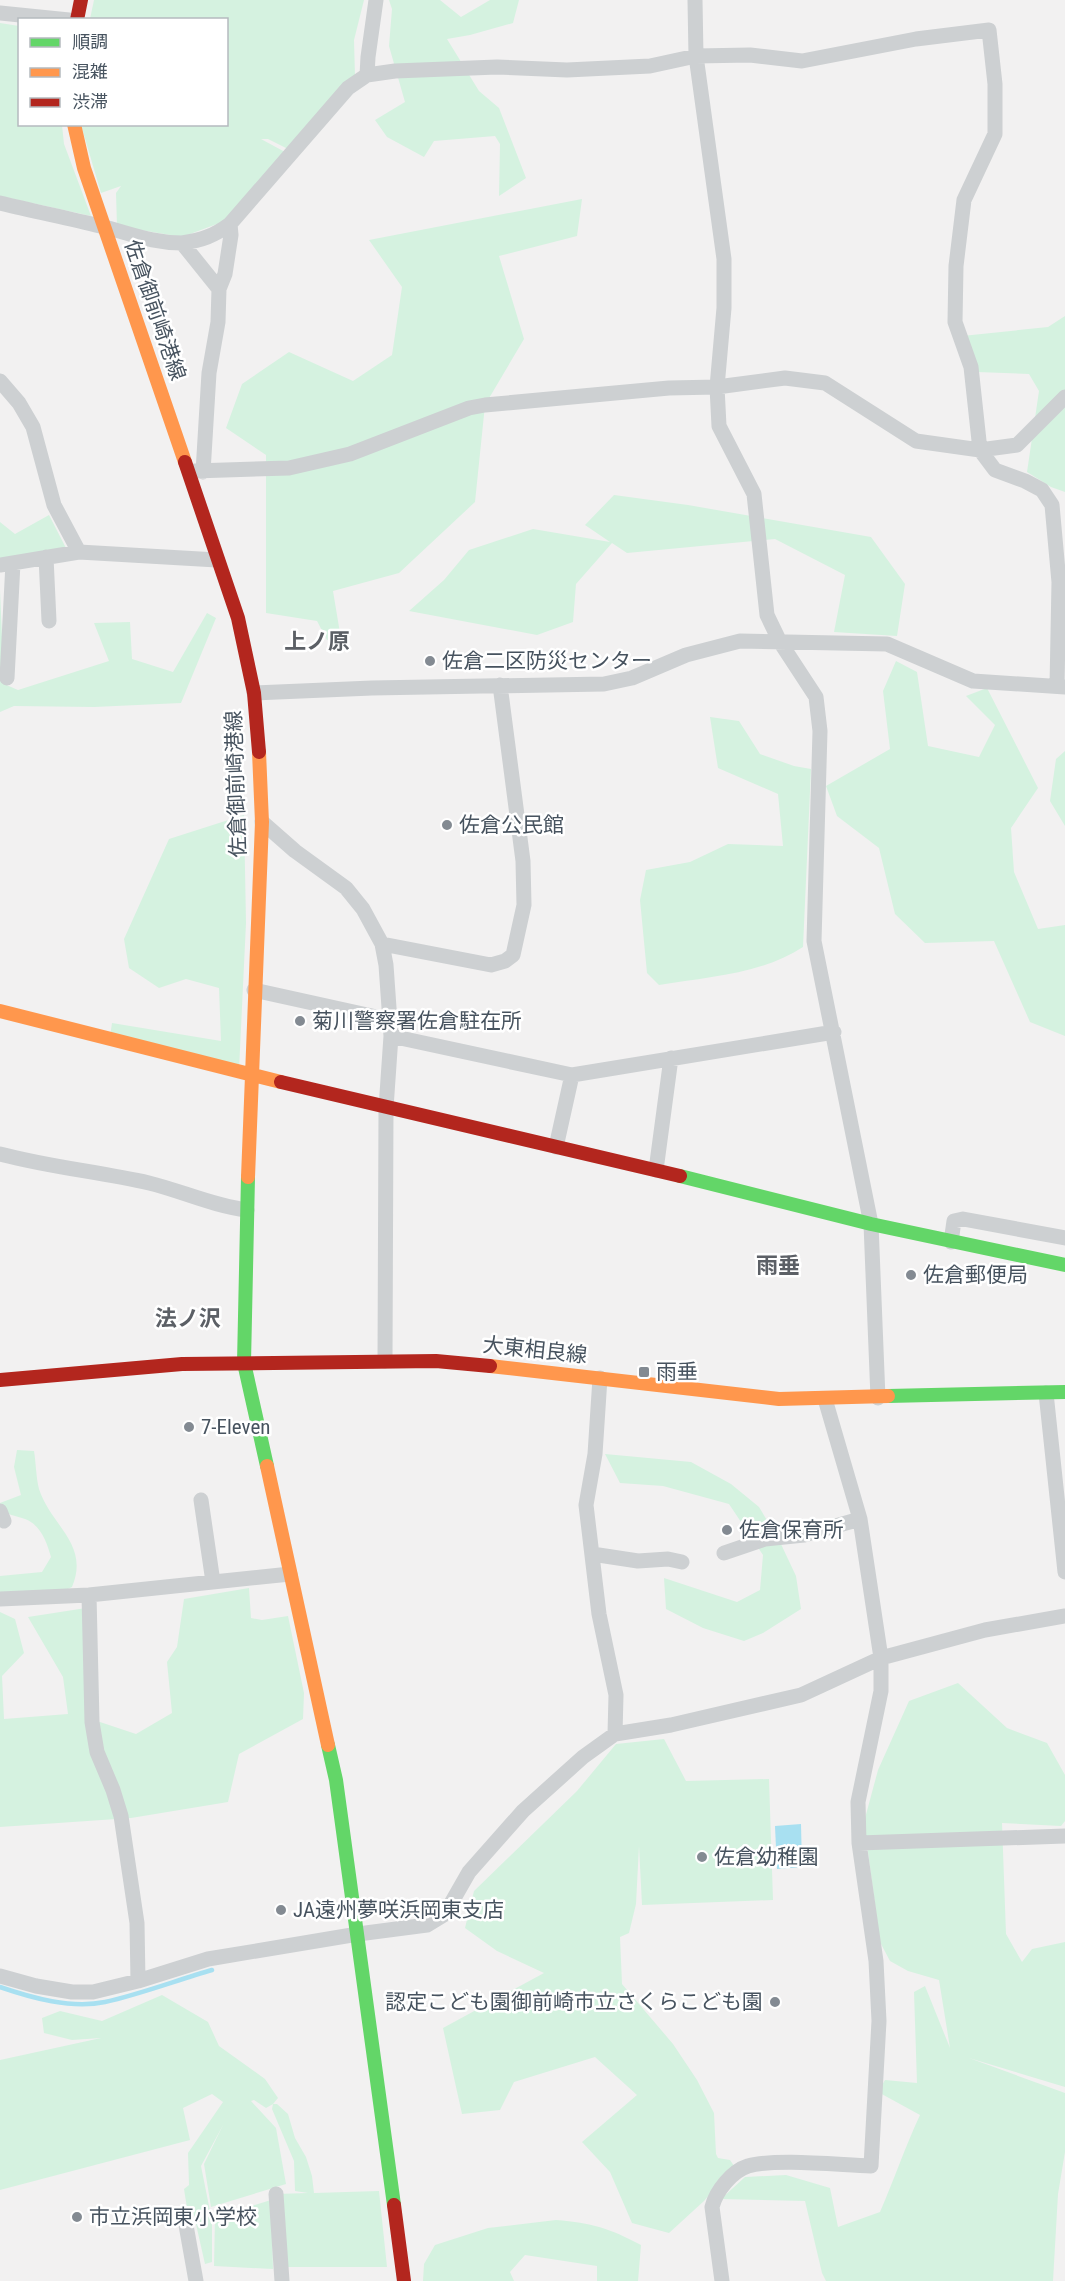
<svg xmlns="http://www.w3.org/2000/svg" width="1065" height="2281" viewBox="0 0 1065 2281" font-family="'Roboto Condensed','Noto Sans JP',sans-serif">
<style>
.green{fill:#d5f2e0}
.water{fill:#a8e0f1}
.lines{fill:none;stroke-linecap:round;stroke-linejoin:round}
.stream{stroke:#a8e0f1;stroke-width:4.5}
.street{stroke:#cdd0d2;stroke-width:15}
.fast{stroke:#63d668;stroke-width:14}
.slow{stroke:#ff974d;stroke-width:14}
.jam{stroke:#b3261e;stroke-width:14}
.poi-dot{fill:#838a92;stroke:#fff;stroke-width:2}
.labels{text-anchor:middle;stroke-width:5;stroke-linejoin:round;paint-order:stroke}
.street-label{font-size:21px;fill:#47535f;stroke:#fff}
.poi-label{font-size:21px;fill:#47535f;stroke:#fff;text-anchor:start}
.neighbourhood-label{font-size:22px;font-weight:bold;fill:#5c6066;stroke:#fff}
</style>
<rect width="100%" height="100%" fill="#f2f1f1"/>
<path class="green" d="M 94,0 L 364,0 L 354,40 L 355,76 L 288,149 L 268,139 L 261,139 L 285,152 L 225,221 L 182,237 L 117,226 L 116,193 L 121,186 L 101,193 L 81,125 L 226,124 L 226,20 L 90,19 Z
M 389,0 L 440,0 L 461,17 L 490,0 L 519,0 L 513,23 L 470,35 L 447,39 L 479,91 L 499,108 L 526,178 L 499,196 L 500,144 L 495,136 L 434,141 L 424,157 L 387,137 L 375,120 L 405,102 L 389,46 L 392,9 Z
M 0,23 L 19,26 L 20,124 L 62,125 L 64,144 L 91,216 L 0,196 Z
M 582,199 L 577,236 L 499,256 L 524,339 L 485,405 L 475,502 L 399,573 L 333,591 L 341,639 L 327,640 L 317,621 L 266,613 L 266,455 L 226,428 L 242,384 L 289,352 L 353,381 L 392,355 L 402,287 L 369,240 Z
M 1065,316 L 1065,492 L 1051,487 L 1027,472 L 1039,391 L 1029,374 L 977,372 L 962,336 L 1048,327 Z
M 614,495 L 688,505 L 871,537 L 905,584 L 897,636 L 834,632 L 845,575 L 775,539 L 627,553 L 612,543 L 576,584 L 573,622 L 537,635 L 409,611 L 444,580 L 469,550 L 533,529 L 610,542 L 585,525 Z
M 49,515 L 67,550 L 0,563 L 0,522 L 15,534 Z
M 0,590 L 4,684 L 18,690 L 109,661 L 94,623 L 130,622 L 132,659 L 173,672 L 207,613 L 216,618 L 181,703 L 94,707 L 14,706 L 0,712 Z
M 896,661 L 917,672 L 928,746 L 979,757 L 995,725 L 966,696 L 987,688 L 1038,788 L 1011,828 L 1014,872 L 1038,929 L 1065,925 L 1065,1036 L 1030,1022 L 994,941 L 925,943 L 895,914 L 879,848 L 837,816 L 826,786 L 890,749 L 883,691 Z
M 710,717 L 739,721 L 760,754 L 794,766 L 811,769 L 803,947 C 762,974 707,977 659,985 L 647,973 L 640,900 L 646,870 L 690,862 L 728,844 L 783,846 L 778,794 L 718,768 Z
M 1065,751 L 1065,826 L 1050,801 L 1056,759 Z
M 244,815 L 246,923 L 239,1070 L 110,1037 L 112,1023 L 221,1041 L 219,988 L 186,979 L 159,988 L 129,968 L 124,939 L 169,839 Z
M 17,1450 L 34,1451 C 36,1463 36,1477 39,1489 C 51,1526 90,1544 72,1587 L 53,1596 L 0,1599 L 0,1576 L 42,1572 L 51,1557 C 47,1543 41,1525 25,1519 C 14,1515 8,1516 0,1507 L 0,1503 L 21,1495 L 14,1467 Z
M 605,1454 L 691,1462 L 731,1484 L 759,1507 L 780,1542 L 796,1576 L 801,1609 L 763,1633 L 744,1641 L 703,1628 L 666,1609 L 664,1578 L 737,1602 L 760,1590 L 763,1555 L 729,1504 L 663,1486 L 620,1483 Z
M 249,1588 L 251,1618 L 262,1620 L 288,1616 L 304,1693 L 303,1719 L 239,1754 L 228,1802 L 131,1818 L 0,1827 L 0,1612 L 15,1619 L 24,1653 L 2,1676 L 4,1719 L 68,1714 L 63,1677 L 28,1617 L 86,1608 L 85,1717 L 136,1734 L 172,1713 L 167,1662 L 177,1647 L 184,1599 Z
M 958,1683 L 1007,1728 L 1047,1743 L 1065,1775 L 1065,1821 L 1061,1826 L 1002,1823 L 1006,1934 L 1022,1962 L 1032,1949 L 1065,1942 L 1065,2087 L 969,2058 L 1065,2093 L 1065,2152 L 1058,2194 L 1053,2281 L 826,2281 L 822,2273 L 805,2201 L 721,2199 L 745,2177 L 786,2175 L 830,2188 L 838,2227 L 880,2212 C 894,2180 905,2147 920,2115 L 878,2092 L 885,2080 L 917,2083 L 914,1992 L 925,1986 L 950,2048 L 939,1980 L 908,1971 L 890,1961 L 880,1942 L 864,1822 L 878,1770 L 909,1701 Z
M 664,1739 L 686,1781 L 769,1779 L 773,1900 L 642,1905 L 639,1846 L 636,1904 L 629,1933 L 620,1937 L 622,1984 L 673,2044 L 697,2080 L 714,2113 L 716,2154 L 718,2158 L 730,2160 L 734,2166 L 704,2201 L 669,2233 L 632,2223 L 610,2172 L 582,2142 L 637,2095 L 595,2057 L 514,2082 L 500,2110 L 462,2114 L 443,2028 L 544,1973 L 497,1951 L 465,1928 L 474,1891 L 577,1791 L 616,1744 Z
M 162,1995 L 208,2022 L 219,2046 L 265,2079 L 278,2098 L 273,2104 L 277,2104 L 288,2114 L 295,2138 L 306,2157 L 312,2176 L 314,2193 L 379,2191 L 387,2267 L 288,2267 L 276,2194 L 308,2193 L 295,2191 L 294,2161 L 272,2109 L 273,2104 L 266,2108 L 254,2100 L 251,2101 L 276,2128 L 286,2184 L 211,2207 L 204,2164 L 223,2125 L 201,2166 L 212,2221 L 212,2262 L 205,2264 L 193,2211 L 187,2208 L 184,2189 L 189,2185 L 188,2153 L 223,2102 L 212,2094 L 183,2108 L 190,2140 L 0,2190 L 0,2060 L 101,2038 L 72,2040 L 44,2033 L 42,2018 L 60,2011 L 102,2021 Z
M 271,2200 L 273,2269 L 214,2266 L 215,2217 Z
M 556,2220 C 592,2223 609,2228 641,2245 L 638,2281 L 597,2281 L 597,2266 L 525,2255 L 510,2272 L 514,2281 L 423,2281 L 424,2264 L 435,2245 L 488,2228 Z"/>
<path class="water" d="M 801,1824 L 802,1867 L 777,1869 L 775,1826 Z"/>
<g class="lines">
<path class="stream" d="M 0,1987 C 32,1998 71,2009 105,2002 C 141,1994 177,1980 212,1970"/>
<path class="street" d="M 695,0 L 696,56 L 724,259 L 724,308 L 717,387 L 719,426 L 754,494 L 767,615 L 780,642 L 816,697 L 820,731 L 814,941 L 871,1224 L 878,1398
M 0,13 L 69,20
M 367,75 L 368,57 L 376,0
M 0,203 C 33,211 67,218 100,226 C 130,233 151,243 182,243 L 219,289
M 182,243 C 202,240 214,236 230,224
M 0,381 L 19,403 L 33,427 L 54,505 L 79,552
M 194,471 L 289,468 L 350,454 L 469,408 L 485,405 L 669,388 L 717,387 L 785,378 L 825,383 L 916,441 L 980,450 L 1017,445 L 1065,397
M 203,472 L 209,373 L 218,322 L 219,289 L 225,274 L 231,235 L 230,224 L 348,88 L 367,75 L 395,71 L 497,67 L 567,70 L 650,66 L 696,56 L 750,55 L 802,61 L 916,39 L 989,30 L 995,84 L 995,134 L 964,200 L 956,266 L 955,322 L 971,367 L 980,450 L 995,470 L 1025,481 L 1042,490 L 1052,505 L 1059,582 L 1057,686
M 46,557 L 49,621
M 0,565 L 79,552 L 217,560
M 7,678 L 13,563
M 254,693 L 372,688 L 604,684 L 632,678 L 686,655 L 740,641 L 887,644 L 973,681 L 1065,687
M 262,822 L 295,851 L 346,888 L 363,909 L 382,944 L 386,965 L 391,1036 L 386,1108 L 385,1361
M 382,944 L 491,965 L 505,961 L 513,955 L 524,905 L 523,861 L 500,685
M 254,990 L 390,1020
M 391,1036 L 572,1075 L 834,1032
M 556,1147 L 572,1075
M 0,1154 C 49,1167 100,1172 149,1183 C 182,1191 213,1206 247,1210
M 656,1170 L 671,1058
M 951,1242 L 954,1221 L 963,1219 L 1065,1238
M 600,1378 L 595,1454 L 586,1505 L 599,1614 L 616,1695 L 615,1734
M 1046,1393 L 1065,1572
M 201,1500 L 213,1582
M 0,1511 L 4,1521
M 724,1553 L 765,1539 L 804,1535 L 860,1519
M 592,1554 L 638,1561 L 668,1559 L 682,1562
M 89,1595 L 92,1722 L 97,1752 L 113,1790 L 121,1816 L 137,1923 L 138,1981
M 0,1599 L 89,1595 L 290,1574
M 859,1843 L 1065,1836
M 0,1976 L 36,1986 L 72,1992 L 93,1992 L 138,1981 L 208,1959 L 358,1934 L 427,1925 L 445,1914 L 469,1872 L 523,1811 L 583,1757 L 615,1734 L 671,1725 L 801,1695 L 881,1658 L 985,1630 L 1065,1616
M 276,2194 L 282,2281
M 184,2214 L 196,2281
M 722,2281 L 712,2207 C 716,2191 732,2171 748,2166 C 777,2158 839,2165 871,2166 L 879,2021 L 876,1961 L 859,1843 L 858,1802 L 881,1691 L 881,1658 L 860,1519 L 825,1399"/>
<path class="fast" d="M 680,1176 L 871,1224 L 1065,1265
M 248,1177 L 244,1363 L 267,1466
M 888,1396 L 1065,1392
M 328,1745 L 336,1780 L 394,2205"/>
<path class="slow" d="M 74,124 L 84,168 L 185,462
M 0,1011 L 281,1082
M 248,1177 L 262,822 L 259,752
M 490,1366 L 779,1399 L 888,1396
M 267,1466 L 328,1745"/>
<path class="jam" d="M 77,20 L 81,0
M 185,462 L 238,618 L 254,693 L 259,752
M 281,1082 L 680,1176
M 0,1380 L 182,1364 L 436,1361 L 490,1366
M 394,2205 L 404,2281"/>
</g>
<g class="poi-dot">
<circle cx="430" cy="661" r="6"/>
<circle cx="447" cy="825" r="6"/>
<circle cx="300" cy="1021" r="6"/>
<circle cx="911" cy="1275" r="6"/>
<rect x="638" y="1366" width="12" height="12" rx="3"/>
<circle cx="189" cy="1427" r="6"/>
<circle cx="727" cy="1530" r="6"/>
<circle cx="702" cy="1857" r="6"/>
<circle cx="281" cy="1910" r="6"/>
<circle cx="775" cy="2002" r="6"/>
<circle cx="77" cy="2217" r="6"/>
</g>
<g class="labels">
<g class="street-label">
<text transform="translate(155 310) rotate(71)" y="7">佐倉御前崎港線</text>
<text transform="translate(236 784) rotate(-92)" y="7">佐倉御前崎港線</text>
<text transform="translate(535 1350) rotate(6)" y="7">大東相良線</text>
</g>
<g class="poi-label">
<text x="442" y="668">佐倉二区防災センター</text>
<text x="459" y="832">佐倉公民館</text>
<text x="312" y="1028">菊川警察署佐倉駐在所</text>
<text x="923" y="1282">佐倉郵便局</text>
<text x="656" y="1379">雨垂</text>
<text x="201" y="1434">7-Eleven</text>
<text x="739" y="1537">佐倉保育所</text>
<text x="714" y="1864">佐倉幼稚園</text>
<text x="293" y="1917">JA遠州夢咲浜岡東支店</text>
<text x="763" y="2009" text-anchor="end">認定こども園御前崎市立さくらこども園</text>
<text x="89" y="2224">市立浜岡東小学校</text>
</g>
<g class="neighbourhood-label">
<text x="317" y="649">上ノ原</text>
<text x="778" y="1273">雨垂</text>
<text x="188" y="1326">法ノ沢</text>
</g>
</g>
<rect x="18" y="18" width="210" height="108" fill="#ffffff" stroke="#b5babf" stroke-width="1.5"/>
<rect x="30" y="38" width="30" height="9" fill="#63d668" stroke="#b5babf" stroke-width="1.5"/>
<text x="72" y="48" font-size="18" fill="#47535f">順調</text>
<rect x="30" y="68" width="30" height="9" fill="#ff974d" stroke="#b5babf" stroke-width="1.5"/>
<text x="72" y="78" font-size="18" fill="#47535f">混雑</text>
<rect x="30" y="98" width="30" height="9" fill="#b3261e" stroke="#b5babf" stroke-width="1.5"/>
<text x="72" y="108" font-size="18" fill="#47535f">渋滞</text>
</svg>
